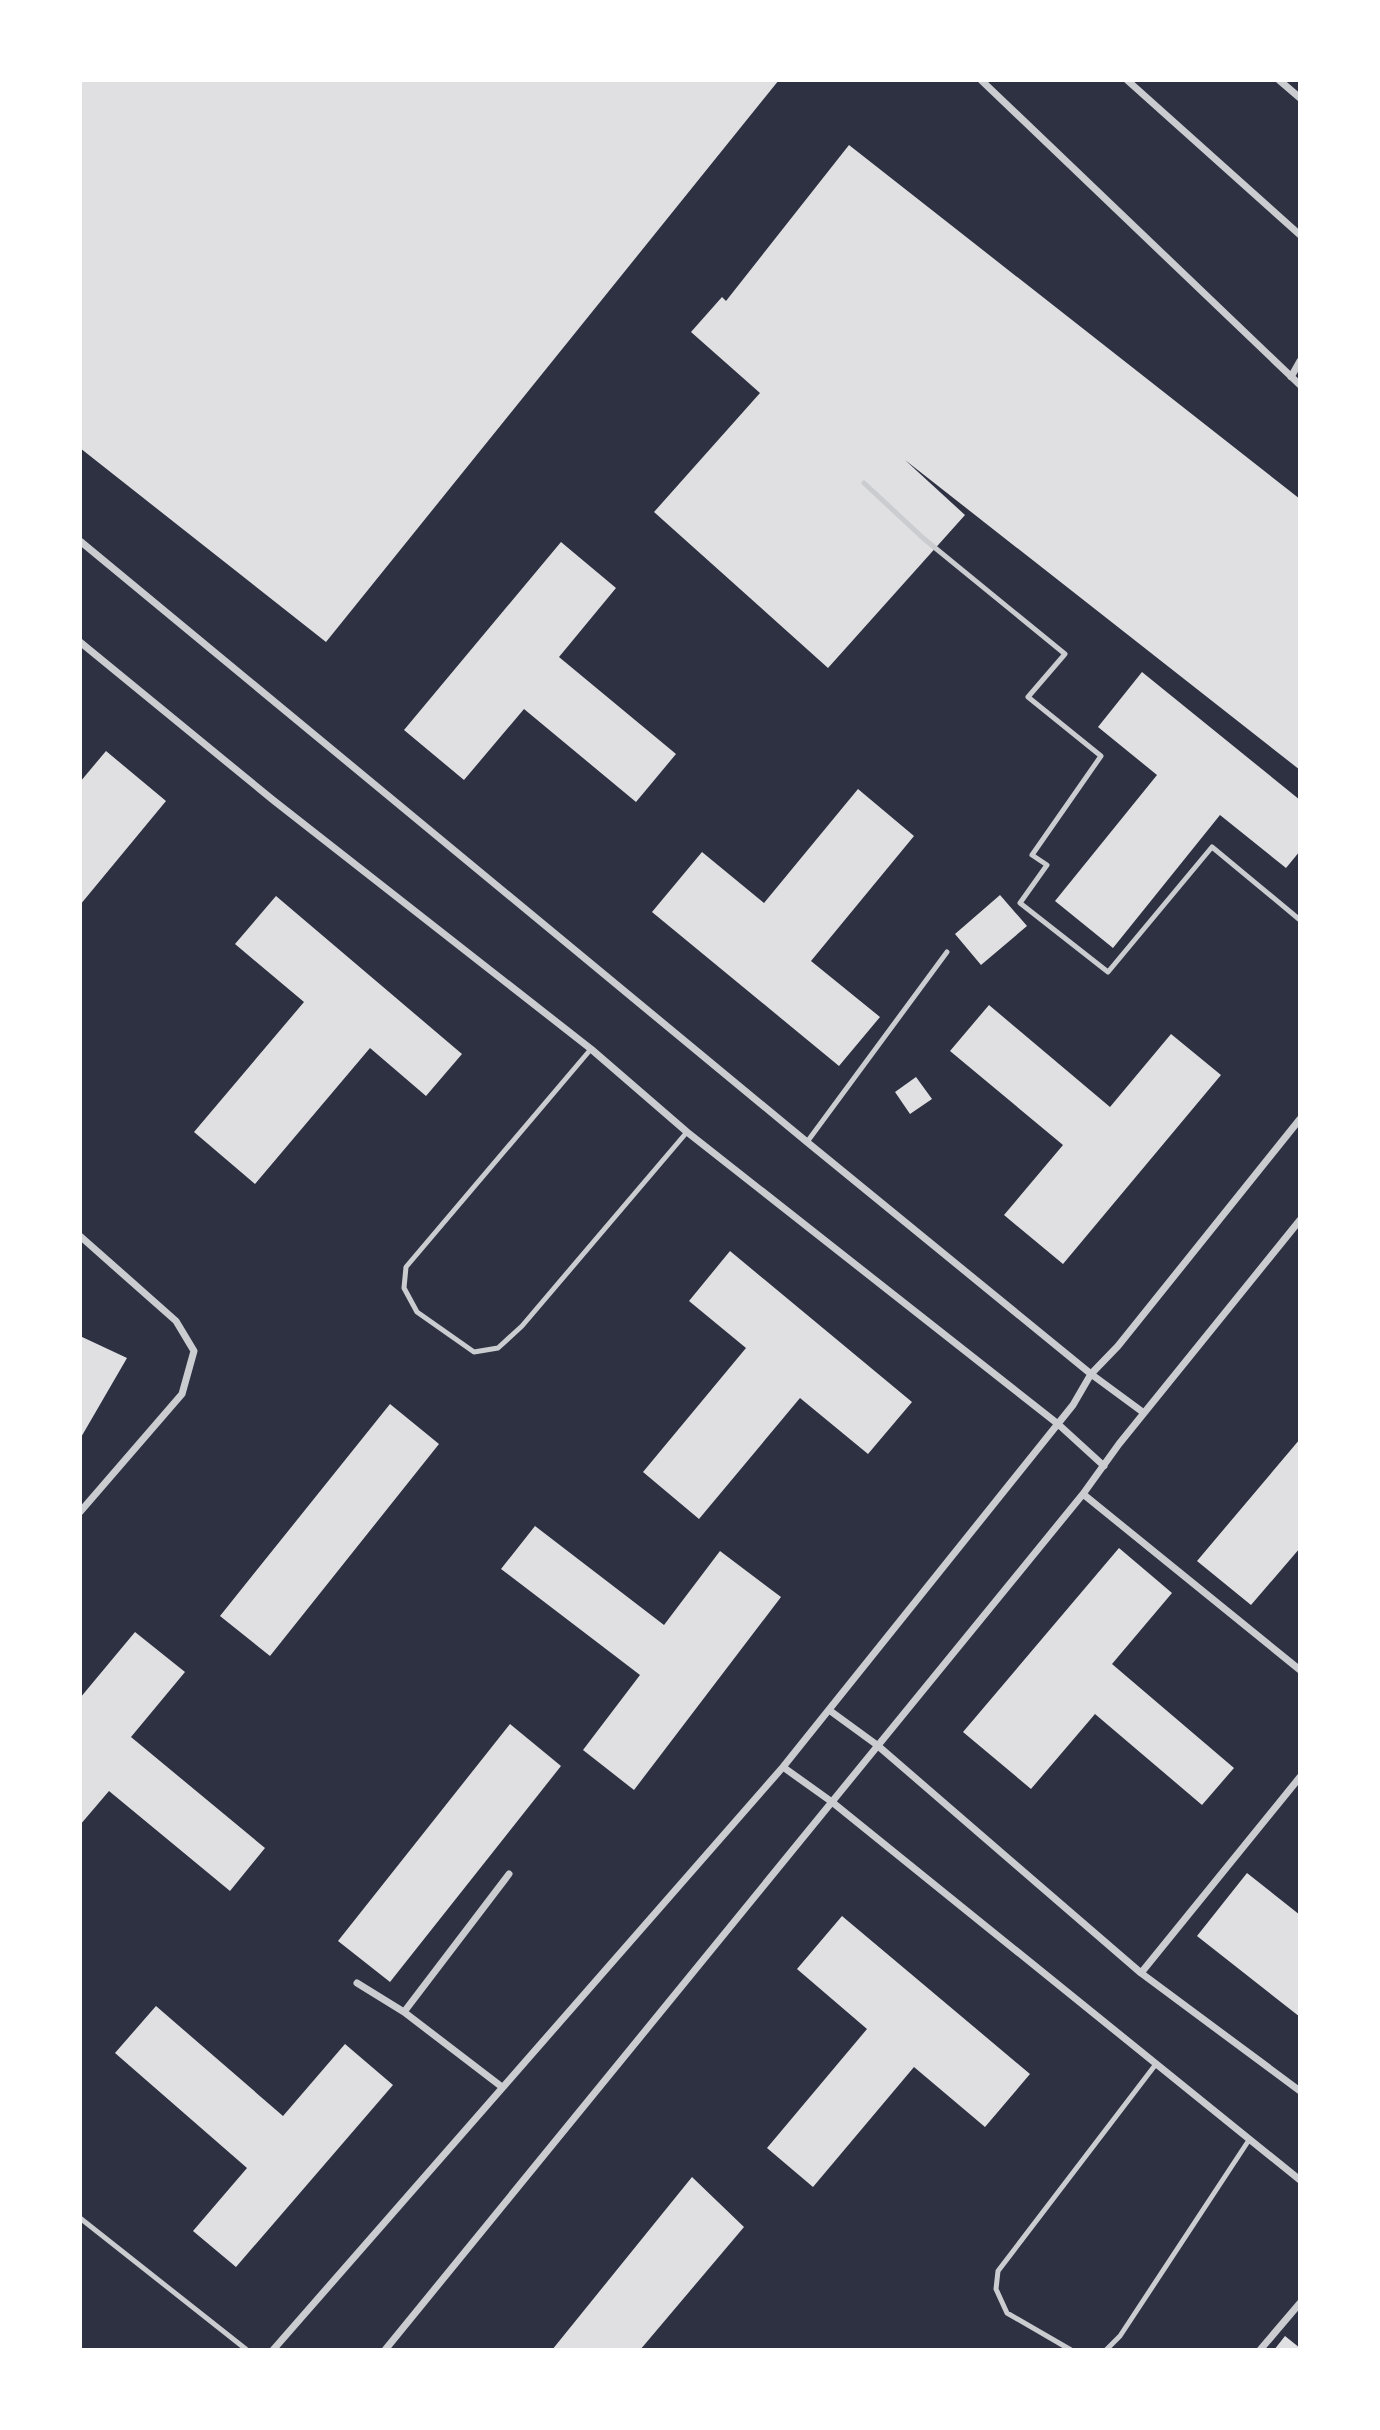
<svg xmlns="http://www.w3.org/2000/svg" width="1380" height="2430" viewBox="0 0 1380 2430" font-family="'PT Sans Narrow',sans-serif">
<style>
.building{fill:#e0e0e3}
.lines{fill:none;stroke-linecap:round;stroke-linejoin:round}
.service{stroke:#caccd0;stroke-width:5}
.minor{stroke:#caccd0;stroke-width:7}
</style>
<rect width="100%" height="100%" fill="#2d3142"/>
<path class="building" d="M 80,80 L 779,80 L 326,642 L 80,448 Z
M 849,145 L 1300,499 L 1300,770 L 905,460 L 965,515 L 828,668 L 654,512 L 760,393 L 691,332 L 722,297 L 726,301 Z
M 561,542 L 616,588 L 559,657 L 676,754 L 636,802 L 524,709 L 464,780 L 404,730 Z
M 1142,672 L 1300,800 L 1300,851 L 1286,868 L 1220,815 L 1113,948 L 1055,901 L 1157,775 L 1098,727 Z
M 106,751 L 166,801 L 80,905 L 80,782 Z
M 858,789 L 914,836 L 811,961 L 880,1017 L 839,1066 L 652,912 L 702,852 L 764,903 Z
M 1000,895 L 1027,926 L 981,965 L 955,934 Z
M 276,896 L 462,1054 L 426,1096 L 370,1048 L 255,1184 L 194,1132 L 304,1002 L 235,944 Z
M 989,1005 L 1110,1107 L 1171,1034 L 1221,1075 L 1063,1264 L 1004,1215 L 1063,1145 L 950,1051 Z
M 916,1077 L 932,1099 L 910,1114 L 895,1092 Z
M 730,1251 L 912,1402 L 868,1454 L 800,1398 L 699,1519 L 643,1472 L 746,1348 L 689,1301 Z
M 80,1336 L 127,1358 L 80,1439 Z
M 390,1404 L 439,1444 L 270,1656 L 220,1616 Z
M 1300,1439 L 1300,1548 L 1251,1605 L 1197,1561 Z
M 535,1526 L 664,1625 L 720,1551 L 781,1597 L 634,1790 L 583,1750 L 640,1675 L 501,1569 Z
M 1119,1548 L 1172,1593 L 1112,1664 L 1234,1768 L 1202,1805 L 1095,1714 L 1031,1789 L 963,1732 Z
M 135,1632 L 185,1672 L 131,1737 L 265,1848 L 230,1891 L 109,1791 L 80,1825 L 80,1698 Z
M 510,1724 L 561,1766 L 390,1982 L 338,1941 Z
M 1247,1873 L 1300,1915 L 1300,2017 L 1197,1936 Z
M 842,1916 L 1030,2074 L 985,2127 L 914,2067 L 813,2187 L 767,2148 L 867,2029 L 797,1969 Z
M 156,2006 L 283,2116 L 345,2044 L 393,2085 L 236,2267 L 193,2231 L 247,2168 L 115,2053 Z
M 692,2177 L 744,2227 L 640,2350 L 552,2350 Z
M 1285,2336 L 1300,2348 L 1300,2350 L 1274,2350 Z"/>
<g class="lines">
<path class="service" d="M 864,483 L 923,538 L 1065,654 L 1028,697 L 1101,756 L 1032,855 L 1047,865 L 1020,903 L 1108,972 L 1212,847 L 1300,920
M 591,1049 L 406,1267 L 404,1288 L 417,1312 L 474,1352 L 498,1348 L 522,1326 L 687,1132
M 807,1142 L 947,952
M 80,2218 L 247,2350
M 1071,2350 L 1007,2313 L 996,2289 L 998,2271 L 1156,2064
M 1106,2350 L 1120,2336 L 1249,2140"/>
<path class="minor" d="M 981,80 L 1300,385
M 1127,80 L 1300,235
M 1279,80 L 1300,98
M 1291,377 L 1300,361
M 80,541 L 807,1142 L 1091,1374 L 1144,1413
M 80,642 L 273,800 L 591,1049 L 687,1132 L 1058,1424 L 1104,1466
M 80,1236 L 176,1321 L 194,1351 L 182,1394 L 80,1512
M 1083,1494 L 1300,1670
M 829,1710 L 877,1745 L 1141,1973 L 1300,2091
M 783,1767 L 832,1802 L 1300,2180
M 1141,1973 L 1300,1777
M 357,1983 L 404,2012 L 502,2087
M 404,2012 L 509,1874
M 273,2350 L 783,1767 L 1073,1405 L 1091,1374 L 1118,1346 L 1300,1119
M 385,2350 L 1083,1494 L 1119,1444 L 1300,1220
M 1260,2350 L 1300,2303"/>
</g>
<rect width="1380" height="2430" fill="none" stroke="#ffffff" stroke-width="164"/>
</svg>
